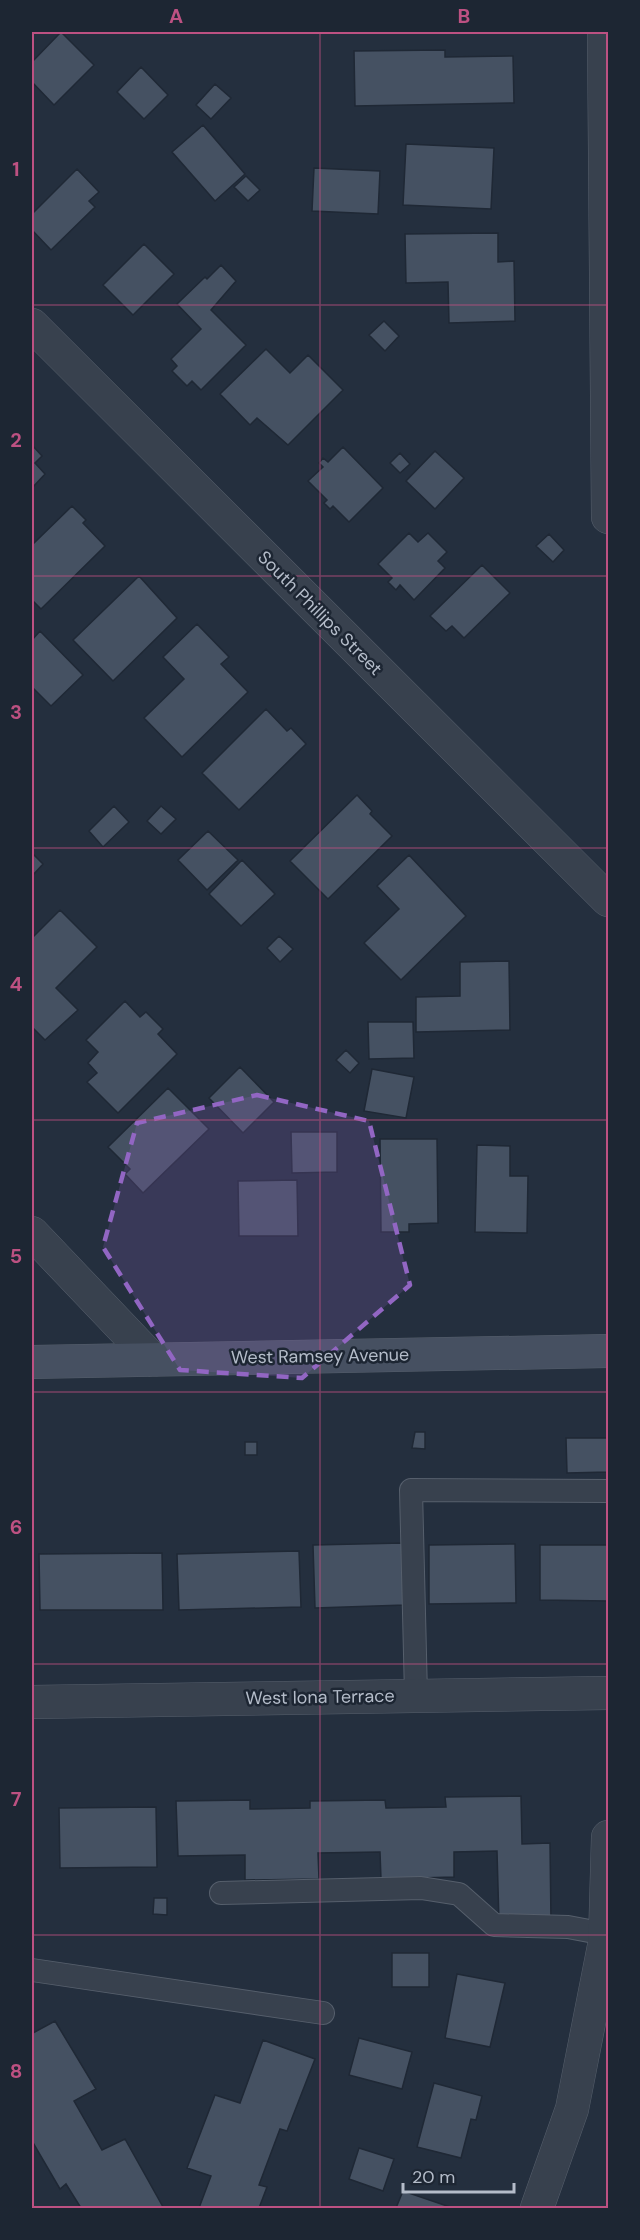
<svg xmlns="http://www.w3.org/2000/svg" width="640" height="2240" viewBox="0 0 640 2240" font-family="'DM Sans',sans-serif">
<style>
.building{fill:#455162;stroke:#1f2835;stroke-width:1.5}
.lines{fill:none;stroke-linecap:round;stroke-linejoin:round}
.lane-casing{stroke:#565f6c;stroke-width:24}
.street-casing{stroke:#565f6c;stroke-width:34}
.secondary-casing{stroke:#565f6c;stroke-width:34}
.lane{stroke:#38414e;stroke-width:22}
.street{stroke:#38414e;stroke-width:33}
.secondary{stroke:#465061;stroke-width:33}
.marked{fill:#9266c3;fill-opacity:0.2;stroke:#9266c3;stroke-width:4.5;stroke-dasharray:12 8;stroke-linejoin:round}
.grid{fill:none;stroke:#bd5182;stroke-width:1.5;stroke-opacity:0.55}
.labels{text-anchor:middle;stroke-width:5;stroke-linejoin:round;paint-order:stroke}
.street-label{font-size:18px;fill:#b4bcc9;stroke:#1d2633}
.neatline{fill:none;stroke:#bd5182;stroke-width:2}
.grid-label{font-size:20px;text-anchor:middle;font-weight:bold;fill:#bd5182}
</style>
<rect width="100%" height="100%" fill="#242f3e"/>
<path class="building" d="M 61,32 L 94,65 L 54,105 L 32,82 L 32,62 Z
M 445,50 L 445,57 L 513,56 L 514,103 L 355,106 L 354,51 Z
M 141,67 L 168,95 L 144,119 L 117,92 Z
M 215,84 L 231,98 L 211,119 L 196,105 Z
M 203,125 L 245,174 L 215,201 L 172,152 Z
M 406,144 L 494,148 L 491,209 L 403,205 Z
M 314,168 L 380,171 L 378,214 L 312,211 Z
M 77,169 L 99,192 L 89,201 L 95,207 L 51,250 L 32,230 L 32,214 Z
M 246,176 L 260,190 L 248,201 L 234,187 Z
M 498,233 L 498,262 L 514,261 L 515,321 L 449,323 L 448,282 L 406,283 L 405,234 Z
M 144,244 L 174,274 L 133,315 L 103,285 Z
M 221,265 L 236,281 L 211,310 L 246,345 L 201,390 L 192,381 L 187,386 L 172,371 L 177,366 L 171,359 L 201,329 L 177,304 L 205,277 L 207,279 Z
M 384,321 L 399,336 L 385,351 L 369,335 Z
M 266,349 L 290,373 L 308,355 L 343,390 L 288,445 L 257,418 L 250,425 L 220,394 Z
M 32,445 L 42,456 L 35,463 L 45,474 L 32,488 Z
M 343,447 L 383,488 L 349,522 L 333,506 L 330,509 L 324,503 L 327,500 L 308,481 L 323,467 L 319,463 L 323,458 L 328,462 Z
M 435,451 L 464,478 L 435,509 L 406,481 Z
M 400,453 L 410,464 L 400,473 L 390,463 Z
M 72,506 L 86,520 L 83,523 L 105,546 L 41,609 L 32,600 L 32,545 Z
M 409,533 L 418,542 L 428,533 L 447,552 L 438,561 L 445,568 L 414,600 L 400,585 L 396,590 L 388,582 L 392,578 L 378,564 Z
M 549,534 L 564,550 L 553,562 L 536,546 Z
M 482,565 L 510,593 L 464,638 L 452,626 L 446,631 L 430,616 Z
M 139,576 L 177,618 L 113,681 L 73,640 Z
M 197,624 L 229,657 L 221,664 L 248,692 L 182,757 L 144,718 L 184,679 L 163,657 Z
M 40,631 L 83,675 L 51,706 L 32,687 L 32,640 Z
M 266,709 L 287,731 L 291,728 L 306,744 L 239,810 L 202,773 Z
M 357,795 L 372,811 L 370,814 L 392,836 L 328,899 L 290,861 Z
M 114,806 L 129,822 L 103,847 L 89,831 Z
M 161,806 L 176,819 L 161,834 L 147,821 Z
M 208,831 L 238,860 L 207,890 L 178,860 Z
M 32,853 L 43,864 L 32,876 Z
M 409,855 L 466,916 L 401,980 L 364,943 L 399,909 L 377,886 Z
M 242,860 L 275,894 L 241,926 L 209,894 Z
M 60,910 L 97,947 L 56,988 L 78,1010 L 45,1040 L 32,1027 L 32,938 Z
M 279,936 L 293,949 L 280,962 L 267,948 Z
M 509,961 L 510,1030 L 416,1032 L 416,997 L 460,996 L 460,962 Z
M 125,1001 L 140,1017 L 146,1012 L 163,1029 L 158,1034 L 177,1054 L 118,1113 L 87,1082 L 97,1073 L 88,1063 L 98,1052 L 86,1040 Z
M 368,1022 L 413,1022 L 414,1058 L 369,1059 Z
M 346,1050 L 359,1063 L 350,1073 L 336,1060 Z
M 240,1067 L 274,1102 L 243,1133 L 209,1098 Z
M 372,1069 L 414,1077 L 406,1118 L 364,1111 Z
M 168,1088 L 209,1129 L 143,1193 L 125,1174 L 130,1169 L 108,1147 Z
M 291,1132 L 337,1132 L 337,1172 L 292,1173 Z
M 380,1139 L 437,1139 L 438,1223 L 409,1224 L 409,1232 L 381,1232 Z
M 477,1145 L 510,1146 L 510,1176 L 528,1176 L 527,1233 L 475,1232 Z
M 297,1180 L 298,1236 L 239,1236 L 238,1181 Z
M 415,1432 L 425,1432 L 425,1449 L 412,1448 Z
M 566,1438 L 608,1438 L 608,1472 L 567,1473 Z
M 245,1442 L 257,1442 L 257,1455 L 245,1455 Z
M 403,1543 L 405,1605 L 315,1608 L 313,1545 Z
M 515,1544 L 516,1603 L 429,1604 L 429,1545 Z
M 540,1545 L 608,1545 L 608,1601 L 540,1600 Z
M 299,1551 L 301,1607 L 179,1610 L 177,1554 Z
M 162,1553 L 163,1610 L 40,1610 L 39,1554 Z
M 521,1796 L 522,1844 L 550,1843 L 551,1922 L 499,1923 L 497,1851 L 454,1852 L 454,1877 L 381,1879 L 380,1852 L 318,1853 L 319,1879 L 245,1880 L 245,1855 L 178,1856 L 176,1801 L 250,1800 L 250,1809 L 310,1808 L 310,1801 L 385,1800 L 386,1808 L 446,1807 L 445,1797 Z
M 156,1807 L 157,1867 L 60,1868 L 59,1808 Z
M 154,1898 L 167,1898 L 167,1915 L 153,1914 Z
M 392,1953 L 429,1953 L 429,1987 L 392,1987 Z
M 457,1974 L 505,1983 L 490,2047 L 445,2038 Z
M 55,2021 L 96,2089 L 74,2101 L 102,2150 L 125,2139 L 163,2207 L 81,2208 L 66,2184 L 60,2189 L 32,2141 L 32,2031 L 33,2033 Z
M 359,2038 L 412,2052 L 402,2089 L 349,2075 Z
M 263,2040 L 315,2059 L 287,2131 L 280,2129 L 259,2185 L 267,2187 L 259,2208 L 199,2208 L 211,2176 L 187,2168 L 215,2095 L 240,2103 Z
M 434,2083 L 482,2096 L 476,2120 L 471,2119 L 461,2158 L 417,2147 Z
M 359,2148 L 394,2159 L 383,2191 L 349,2179 Z
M 403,2191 L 450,2207 L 449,2208 L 396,2208 Z"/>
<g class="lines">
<defs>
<path id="lane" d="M 416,1695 L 411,1490 L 608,1491
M 221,1893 L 421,1888 L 459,1894 L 494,1925 L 568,1927 L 605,1934
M 32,1970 L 323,2013"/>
<path id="street" d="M 604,32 L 608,517
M 32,325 L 608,900
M 32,1233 L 153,1360
M 32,1702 L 608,1693
M 537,2208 L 572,2109 L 605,1941 L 608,1837"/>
<path id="secondary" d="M 32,1362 L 608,1351"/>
</defs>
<use href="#lane" class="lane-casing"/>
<use href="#street" class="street-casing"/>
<use href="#secondary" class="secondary-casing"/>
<use href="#lane" class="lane"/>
<use href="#street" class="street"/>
<use href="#secondary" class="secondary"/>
</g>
<path class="marked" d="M 257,1095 L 369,1121 L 410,1285 L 302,1378 L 180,1370 L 103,1247 L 137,1123 Z"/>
<path class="grid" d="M 320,32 L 320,2208M 32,305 L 608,305M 32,576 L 608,576M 32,848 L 608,848M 32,1120 L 608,1120M 32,1392 L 608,1392M 32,1664 L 608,1664M 32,1935 L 608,1935"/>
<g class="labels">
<g class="street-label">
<text transform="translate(320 613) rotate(45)" y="6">South Phillips Street</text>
<text transform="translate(320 1356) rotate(-1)" y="6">West Ramsey Avenue</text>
<text transform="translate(320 1697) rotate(-1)" y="6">West Iona Terrace</text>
</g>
</g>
<rect width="640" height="2240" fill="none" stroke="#1d2633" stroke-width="66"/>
<path d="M403 2183v9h111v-9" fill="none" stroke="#b4bcc9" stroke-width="3"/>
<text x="412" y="2183" font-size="18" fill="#b4bcc9" stroke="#1d2633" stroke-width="4.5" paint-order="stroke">20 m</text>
<rect x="33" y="33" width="574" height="2174" class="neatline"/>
<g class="grid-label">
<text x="176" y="23">A</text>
<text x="464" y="23">B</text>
<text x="16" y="176">1</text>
<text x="16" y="447">2</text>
<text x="16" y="719">3</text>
<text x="16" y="991">4</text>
<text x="16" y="1263">5</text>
<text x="16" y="1534">6</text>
<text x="16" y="1806">7</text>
<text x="16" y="2078">8</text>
</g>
</svg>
